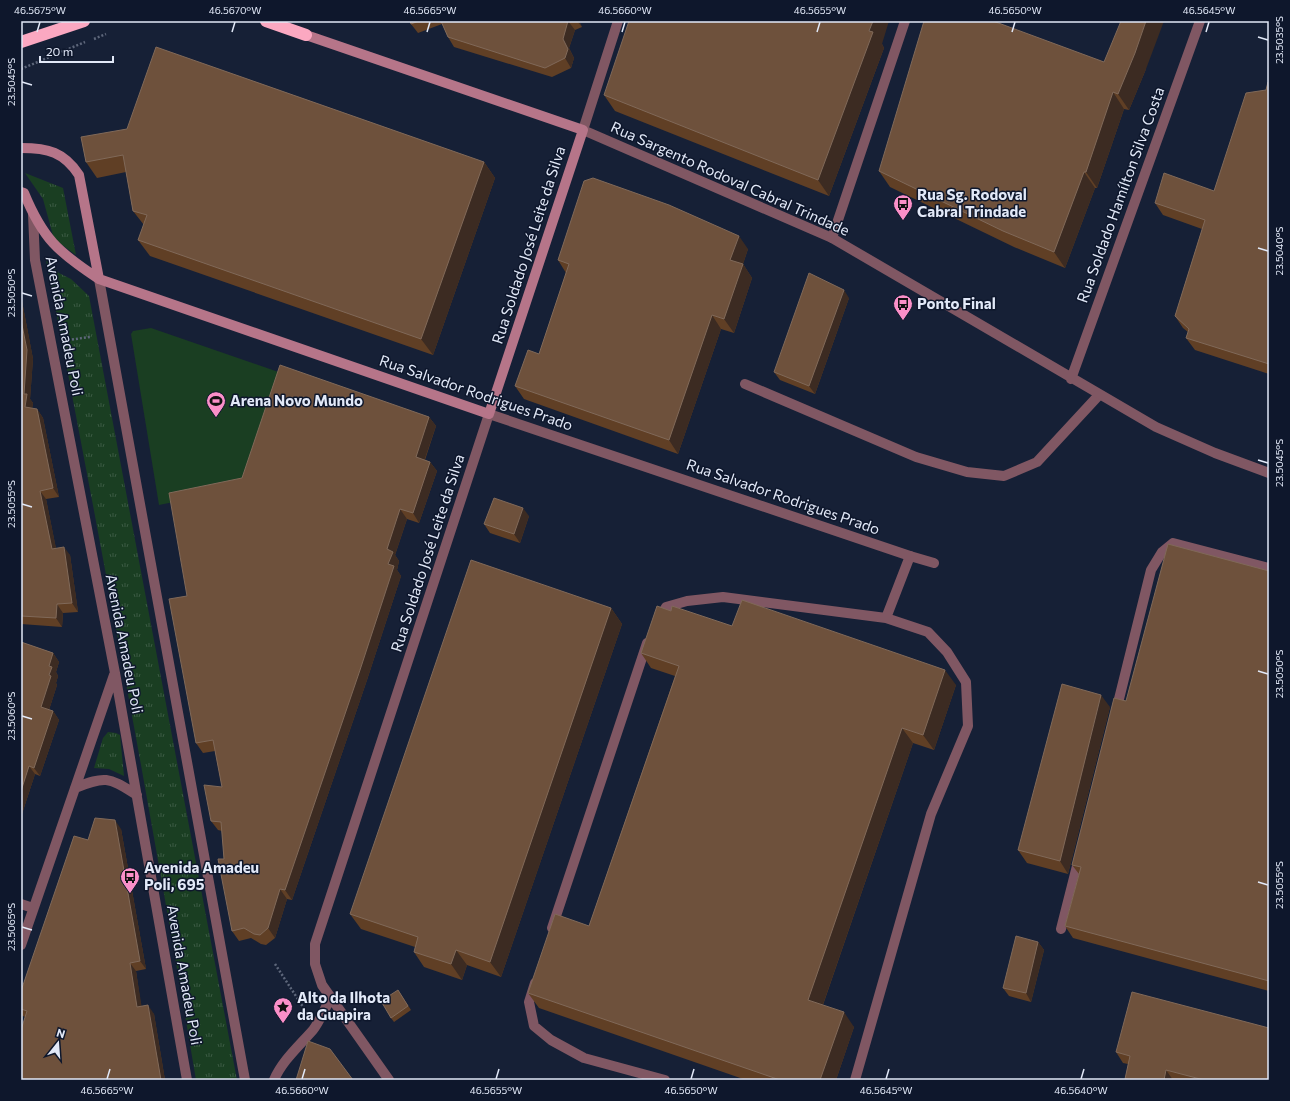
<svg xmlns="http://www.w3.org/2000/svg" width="1290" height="1101" viewBox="0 0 1290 1101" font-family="Commissioner,sans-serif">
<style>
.grass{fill:url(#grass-tufts)}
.garden{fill:#1a3e22}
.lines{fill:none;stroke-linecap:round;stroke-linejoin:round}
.path{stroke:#5e677b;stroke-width:2.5;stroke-dasharray:2 2;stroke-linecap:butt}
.lane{stroke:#805763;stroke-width:10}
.street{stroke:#805763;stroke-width:10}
.secondary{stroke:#b67589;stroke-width:10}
.highway{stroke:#fba8c1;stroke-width:12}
.wall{fill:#603f25}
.shaded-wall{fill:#3c2b22}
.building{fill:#6e513c;stroke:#806959}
.ticks{fill:none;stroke:#e2e9f8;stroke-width:1.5}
.labels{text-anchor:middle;stroke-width:3;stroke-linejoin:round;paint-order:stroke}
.street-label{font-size:15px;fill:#e2e9f8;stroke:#0e172c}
.poi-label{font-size:15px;font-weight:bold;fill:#e2e9f8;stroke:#0e172c;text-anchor:start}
.neatline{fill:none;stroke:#e2e9f8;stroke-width:1.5}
.ticks-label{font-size:10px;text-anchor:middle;fill:#e2e9f8}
</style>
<defs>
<pattern id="grass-tufts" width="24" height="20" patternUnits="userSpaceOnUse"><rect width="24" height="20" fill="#1a3e22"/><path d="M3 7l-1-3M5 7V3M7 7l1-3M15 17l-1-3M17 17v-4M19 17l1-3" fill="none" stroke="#3b5a43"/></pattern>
</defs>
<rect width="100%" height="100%" fill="#162036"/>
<path class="grass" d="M 25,173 L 63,188 L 76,255 L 54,239 L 43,199 Z
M 46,260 L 59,273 L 71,279 L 89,296 L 237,1080 L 196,1080 C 150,806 99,533 46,260 Z
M 108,732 L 116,733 L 120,735 L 124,776 L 109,769 L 94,768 L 103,738 Z"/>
<path class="garden" d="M 151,328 L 287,375 L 267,483 L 159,505 L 131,334 L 133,331 Z"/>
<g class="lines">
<path class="path" d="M 94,39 L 106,34
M 21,69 L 85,42
M 68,340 L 90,337
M 275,964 L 305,1010"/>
<path class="lane" d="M 832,238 L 905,21
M 745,384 L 916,457 L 967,472 L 1004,476 L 1037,462 L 1099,395
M 658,620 L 666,607 L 687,601 L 723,597 L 886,618
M 1116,711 L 1151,570 L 1162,552 L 1173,543 L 1269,568
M 552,928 L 647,643
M 1061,929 L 1079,858
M 535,983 L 529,1002 L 534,1026 L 551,1040 L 584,1058 L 665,1080
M 855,1080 L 931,814 L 968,726 L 966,682 L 947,652 L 928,632 L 886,618 L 910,556"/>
<path class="street" d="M 618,21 L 583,130 L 832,238 L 1156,427 L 1215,453 L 1269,473
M 33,214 L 35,260 L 115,673 L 187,1080
M 99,279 L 245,1080
M 1071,379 L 1200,21
M 75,788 C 107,775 109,778 137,795
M 21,904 L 33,908
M 21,945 L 114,675
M 274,1080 C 282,1061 299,1046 313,1030 C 320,1021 325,1008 331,997
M 389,1080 L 322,985 L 315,964 L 315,944 L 489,414 L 910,556 L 934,563"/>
<path class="secondary" d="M 21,148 C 48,148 64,152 79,175 L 99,279
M 21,192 L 24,193 C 43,239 58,252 99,279 L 489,414 L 583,130 L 306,35"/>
<path class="highway" d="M 266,21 L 306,35
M 21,42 L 84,21"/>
</g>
<path class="wall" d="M 410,21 L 579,21 L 582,27 L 575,30 L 569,48 L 574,58 L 571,68 L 552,77 L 454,47 L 448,37 L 442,24 L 418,33 L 411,24 Z
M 882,44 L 884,48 L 829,196 L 615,111 L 604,95 Z
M 1146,69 L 1129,110 L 1124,109 L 1097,188 L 1095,188 L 1065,268 L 1014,247 L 890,187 L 879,171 Z
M 1269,82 L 1269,374 L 1195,350 L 1186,338 L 1188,332 L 1183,328 L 1175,316 L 1202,229 L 1163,215 L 1155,203 L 1214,191 L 1266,90 Z
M 81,137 L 484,162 L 495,178 L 433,355 L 150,256 L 138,240 L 144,225 L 133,211 L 126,172 L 97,178 L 86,162 Z
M 748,249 L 743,264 L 752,278 L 734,333 L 721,329 L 678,454 L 524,399 L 515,386 L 539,354 L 566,273 L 558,260 Z
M 21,296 L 33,359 L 30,399 L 33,403 L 32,409 L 37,409 L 43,418 L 59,497 L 46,499 L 56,549 L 70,555 L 78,612 L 63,613 L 62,627 L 21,624 Z
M 849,298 L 815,394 L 780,380 L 774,372 Z
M 429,417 L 436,426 L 425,460 L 430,462 L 437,471 L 419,523 L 407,519 L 395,555 L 399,561 L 397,570 L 401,576 L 367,680 L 292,900 L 287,899 L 275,938 L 266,945 L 261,944 L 251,938 L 239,941 L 232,931 L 224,859 L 222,831 L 218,830 L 211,821 L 222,787 L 215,751 L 203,753 L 196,743 L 187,596 L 242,478 Z
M 529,516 L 520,543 L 490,533 L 484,524 Z
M 1269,571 L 1269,991 L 1073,938 L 1065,926 L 1079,874 L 1072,865 L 1126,701 Z
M 611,608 L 622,624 L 501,977 L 467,965 L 462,980 L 424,967 L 414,952 L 415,947 L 361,929 L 350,914 Z
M 671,611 L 732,626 L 956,685 L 934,750 L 913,743 L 823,1005 L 854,1027 L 836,1080 L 746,1080 L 539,1008 L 528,993 L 589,926 L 675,676 L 651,668 L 641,653 Z
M 21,642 L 53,653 L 59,662 L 56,672 L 58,676 L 56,683 L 57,685 L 49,710 L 53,711 L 59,720 L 40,776 L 35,774 L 21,817 Z
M 1110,707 L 1068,874 L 1027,863 L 1018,850 Z
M 121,829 L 146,969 L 136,971 L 141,1006 L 154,1014 L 165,1080 L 21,1080 L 25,1017 L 21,1015 L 21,991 L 88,840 Z
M 1038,942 L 1044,950 L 1031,1002 L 1009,996 L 1003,988 Z
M 398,990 L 411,1010 L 394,1022 L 391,1018 Z
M 1116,1052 L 1269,1080 L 1126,1080 L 1125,1079 L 1128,1064 L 1123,1063 Z"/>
<path class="shaded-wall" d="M 568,21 L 575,30 L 569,48 L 574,58 L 571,68 L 565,58 L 563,39 Z
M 577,21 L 579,21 L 582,27 Z
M 873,21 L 889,21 L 882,44 L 884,48 L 829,196 L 818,180 Z
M 1146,21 L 1164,21 L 1146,69 L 1129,110 L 1118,94 Z
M 1113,92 L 1124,109 L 1097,188 L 1086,172 Z
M 484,162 L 495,178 L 433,355 L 421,339 Z
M 1084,172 L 1095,188 L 1065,268 L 1054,252 Z
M 739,236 L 748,249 L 740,273 L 730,260 Z
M 743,264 L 752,278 L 734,333 L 724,319 Z
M 844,290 L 849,298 L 815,394 L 809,386 Z
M 21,296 L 33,359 L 30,399 L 33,403 L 31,416 L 25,407 L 24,394 L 21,320 Z
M 712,315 L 721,329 L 678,454 L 669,440 Z
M 37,409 L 43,418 L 59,497 L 53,488 Z
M 429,417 L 436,426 L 422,467 L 416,457 Z
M 430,462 L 437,471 L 419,523 L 413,513 Z
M 40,491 L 46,499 L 58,558 L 52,549 Z
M 523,508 L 529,516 L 520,543 L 514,534 Z
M 400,509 L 407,519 L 395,555 L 399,561 L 397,570 L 401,576 L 367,680 L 292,900 L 285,890 L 388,564 L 387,549 Z
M 64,547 L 70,555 L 78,612 L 72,603 Z
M 57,604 L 63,613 L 62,627 L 56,618 Z
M 611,608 L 622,624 L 501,977 L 490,962 Z
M 53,653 L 59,662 L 56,672 L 58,676 L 56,683 L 57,685 L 47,716 L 41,707 L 49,666 Z
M 945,670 L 956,685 L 934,750 L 923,735 Z
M 1101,695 L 1110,707 L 1068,874 L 1060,861 Z
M 53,711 L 59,720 L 40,776 L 34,768 Z
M 902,728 L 913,743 L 819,1016 L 808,1000 Z
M 29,766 L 35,774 L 21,817 L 21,791 Z
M 115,820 L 121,829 L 146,969 L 140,961 Z
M 280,889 L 287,899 L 275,938 L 268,928 Z
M 1038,942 L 1044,950 L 1031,1002 L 1026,993 Z
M 456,950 L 467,965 L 462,980 L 451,964 Z
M 130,963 L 136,971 L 143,1015 L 137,1007 Z
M 148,1005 L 154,1014 L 165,1080 L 161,1080 Z
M 844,1012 L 854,1027 L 836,1080 L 820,1080 Z
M 1166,1070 L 1173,1080 L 1164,1080 Z"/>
<path class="building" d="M 410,21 L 419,21 L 411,24 Z
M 441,21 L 568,21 L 563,39 L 568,49 L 565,58 L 545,68 L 448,37 Z
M 629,21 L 873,21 L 869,31 L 873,32 L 818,180 L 604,95 Z
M 924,21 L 993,21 L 1104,62 L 1121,21 L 1146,21 L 1135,53 L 1118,94 L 1113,92 L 1086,172 L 1084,172 L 1054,252 L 1003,231 L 879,171 Z
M 156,47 L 484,162 L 421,339 L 138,240 L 147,215 L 133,211 L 123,155 L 86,162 L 81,137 L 127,129 Z
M 1268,82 L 1269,82 L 1269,364 L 1186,338 L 1189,329 L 1175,316 L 1205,220 L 1155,203 L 1164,173 L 1214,191 L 1246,93 L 1266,90 Z
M 593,178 L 669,205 L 739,236 L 730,260 L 743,264 L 724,319 L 712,315 L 669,440 L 515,386 L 528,350 L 539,354 L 569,264 L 558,260 L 584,181 Z
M 809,273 L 844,290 L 809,386 L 774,372 Z
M 21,320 L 27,350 L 24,394 L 27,394 L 25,407 L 37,409 L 53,488 L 40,491 L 52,549 L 64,547 L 72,603 L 57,604 L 56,618 L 21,616 Z
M 280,365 L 429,417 L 416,457 L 430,462 L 413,513 L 400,509 L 387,549 L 393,552 L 388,564 L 394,566 L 360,670 L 285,890 L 280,889 L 268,928 L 260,935 L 254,934 L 244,928 L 232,931 L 218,859 L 224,859 L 221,822 L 211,821 L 204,785 L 222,787 L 213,740 L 196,743 L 169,599 L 187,596 L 169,493 L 242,478 Z
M 494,498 L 523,508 L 514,534 L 484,524 Z
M 1168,544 L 1269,571 L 1269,981 L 1065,926 L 1081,867 L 1072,865 L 1114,698 L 1126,701 Z
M 471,560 L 611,608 L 490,962 L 456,950 L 451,964 L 414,952 L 418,937 L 350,914 Z
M 742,600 L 945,670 L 923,735 L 902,728 L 808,1000 L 844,1012 L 820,1080 L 780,1080 L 528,993 L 555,914 L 589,926 L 679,666 L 641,653 L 657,606 L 671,611 L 672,606 L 732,626 Z
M 21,642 L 53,653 L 49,666 L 52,667 L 49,675 L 51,676 L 41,707 L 53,711 L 34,768 L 29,766 L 21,791 Z
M 1062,684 L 1101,695 L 1060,861 L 1018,850 Z
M 95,818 L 115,820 L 140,961 L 130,963 L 137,1007 L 148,1005 L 161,1080 L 21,1080 L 21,1030 L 27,1011 L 21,1009 L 21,991 L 74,836 L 88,840 Z
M 1016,936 L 1038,942 L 1026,993 L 1003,988 Z
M 398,990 L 408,1006 L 391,1018 L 381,1001 Z
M 1132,992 L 1269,1028 L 1269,1080 L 1204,1080 L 1166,1070 L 1164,1080 L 1131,1080 L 1125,1079 L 1130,1056 L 1116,1052 Z
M 308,1041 L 330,1049 L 353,1080 L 296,1080 Z"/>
<path class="ticks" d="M 37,32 L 40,22M 232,32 L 235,22M 427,32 L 430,22M 622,32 L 625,22M 817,32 L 820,22M 1012,32 L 1015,22M 1206,32 L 1209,22M 1258,37 L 1268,40M 22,82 L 32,85M 1258,248 L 1268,251M 22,293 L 32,296M 1258,460 L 1268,463M 22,504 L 32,507M 1258,671 L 1268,674M 22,716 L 32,719M 1258,882 L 1268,885M 22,927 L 32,930M 107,1079 L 110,1069M 302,1079 L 305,1069M 496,1079 L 499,1069M 691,1079 L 694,1069M 886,1079 L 889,1069M 1081,1079 L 1084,1069"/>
<defs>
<symbol id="bus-pin" viewBox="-11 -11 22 30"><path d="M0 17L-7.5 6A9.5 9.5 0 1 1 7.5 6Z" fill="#fa8fc8" stroke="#0e172c"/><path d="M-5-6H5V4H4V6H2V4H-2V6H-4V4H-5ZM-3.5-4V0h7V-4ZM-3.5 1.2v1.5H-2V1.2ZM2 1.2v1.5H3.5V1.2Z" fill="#111"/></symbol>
<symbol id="stadium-pin" viewBox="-11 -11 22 30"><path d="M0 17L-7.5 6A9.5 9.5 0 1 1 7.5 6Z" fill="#fa8fc8" stroke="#0e172c"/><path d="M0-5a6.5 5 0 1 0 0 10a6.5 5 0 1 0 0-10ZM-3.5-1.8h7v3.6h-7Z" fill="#111"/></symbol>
<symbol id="sight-pin" viewBox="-11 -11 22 30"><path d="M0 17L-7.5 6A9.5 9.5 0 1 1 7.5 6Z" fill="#fa8fc8" stroke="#0e172c"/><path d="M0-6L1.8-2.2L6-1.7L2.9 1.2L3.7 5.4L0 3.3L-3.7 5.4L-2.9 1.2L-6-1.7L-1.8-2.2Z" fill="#111"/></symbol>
</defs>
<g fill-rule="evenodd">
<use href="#bus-pin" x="892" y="193" width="22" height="30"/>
<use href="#bus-pin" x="892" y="293" width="22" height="30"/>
<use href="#stadium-pin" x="205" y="390" width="22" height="30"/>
<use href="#bus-pin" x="119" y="866" width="22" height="30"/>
<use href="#sight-pin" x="272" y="996" width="22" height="30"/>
</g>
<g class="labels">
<g class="street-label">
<text transform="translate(730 179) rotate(24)" y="5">Rua Sargento Rodoval Cabral Trindade</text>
<text transform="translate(1121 195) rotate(-70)" y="5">Rua Soldado Hamílton Silva Costa</text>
<text transform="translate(529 245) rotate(-72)" y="5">Rua Soldado José Leite da Silva</text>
<text transform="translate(64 326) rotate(79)" y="5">Avenida Amadeu Poli</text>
<text transform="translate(476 393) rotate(19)" y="5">Rua Salvador Rodrigues Prado</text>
<text transform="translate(783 497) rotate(19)" y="5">Rua Salvador Rodrigues Prado</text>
<text transform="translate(428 553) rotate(-72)" y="5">Rua Soldado José Leite da Silva</text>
<text transform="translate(124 644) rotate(79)" y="5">Avenida Amadeu Poli</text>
<text transform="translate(184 975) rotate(80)" y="5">Avenida Amadeu Poli</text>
</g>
<g class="poi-label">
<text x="917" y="200">Rua Sg. Rodoval<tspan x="917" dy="17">Cabral Trindade</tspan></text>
<text x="917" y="309">Ponto Final</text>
<text x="230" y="406">Arena Novo Mundo</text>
<text x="144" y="873">Avenida Amadeu<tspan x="144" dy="17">Poli, 695</tspan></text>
<text x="297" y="1003">Alto da Ilhota<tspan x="297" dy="17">da Guapira</tspan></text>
</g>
</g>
<rect width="1290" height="1101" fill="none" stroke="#0e172c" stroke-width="44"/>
<g transform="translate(58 1043) rotate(17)" stroke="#0e172c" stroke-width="3" paint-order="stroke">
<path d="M0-3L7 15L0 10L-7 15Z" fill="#e2e9f8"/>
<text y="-6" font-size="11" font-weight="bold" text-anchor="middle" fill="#e2e9f8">N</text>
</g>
<path d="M40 56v6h73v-6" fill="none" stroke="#e2e9f8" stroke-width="2"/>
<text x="46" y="56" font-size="12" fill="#e2e9f8" stroke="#0e172c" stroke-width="3" paint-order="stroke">20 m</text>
<rect x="22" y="22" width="1246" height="1057" class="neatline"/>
<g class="ticks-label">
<text x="40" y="14">46.5675°W</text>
<text x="235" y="14">46.5670°W</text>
<text x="430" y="14">46.5665°W</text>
<text x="625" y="14">46.5660°W</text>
<text x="820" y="14">46.5655°W</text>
<text x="1015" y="14">46.5650°W</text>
<text x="1209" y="14">46.5645°W</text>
<text transform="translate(1279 40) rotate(-90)" y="4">23.5035°S</text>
<text transform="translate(11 82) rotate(-90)" y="4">23.5045°S</text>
<text transform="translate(1279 251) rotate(-90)" y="4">23.5040°S</text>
<text transform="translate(11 293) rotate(-90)" y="4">23.5050°S</text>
<text transform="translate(1279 463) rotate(-90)" y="4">23.5045°S</text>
<text transform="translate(11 504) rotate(-90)" y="4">23.5055°S</text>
<text transform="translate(1279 674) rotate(-90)" y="4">23.5050°S</text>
<text transform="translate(11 716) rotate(-90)" y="4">23.5060°S</text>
<text transform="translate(1279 885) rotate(-90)" y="4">23.5055°S</text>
<text transform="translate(11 927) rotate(-90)" y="4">23.5065°S</text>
<text x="107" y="1094">46.5665°W</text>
<text x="302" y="1094">46.5660°W</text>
<text x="496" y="1094">46.5655°W</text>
<text x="691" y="1094">46.5650°W</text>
<text x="886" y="1094">46.5645°W</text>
<text x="1081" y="1094">46.5640°W</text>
</g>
</svg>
